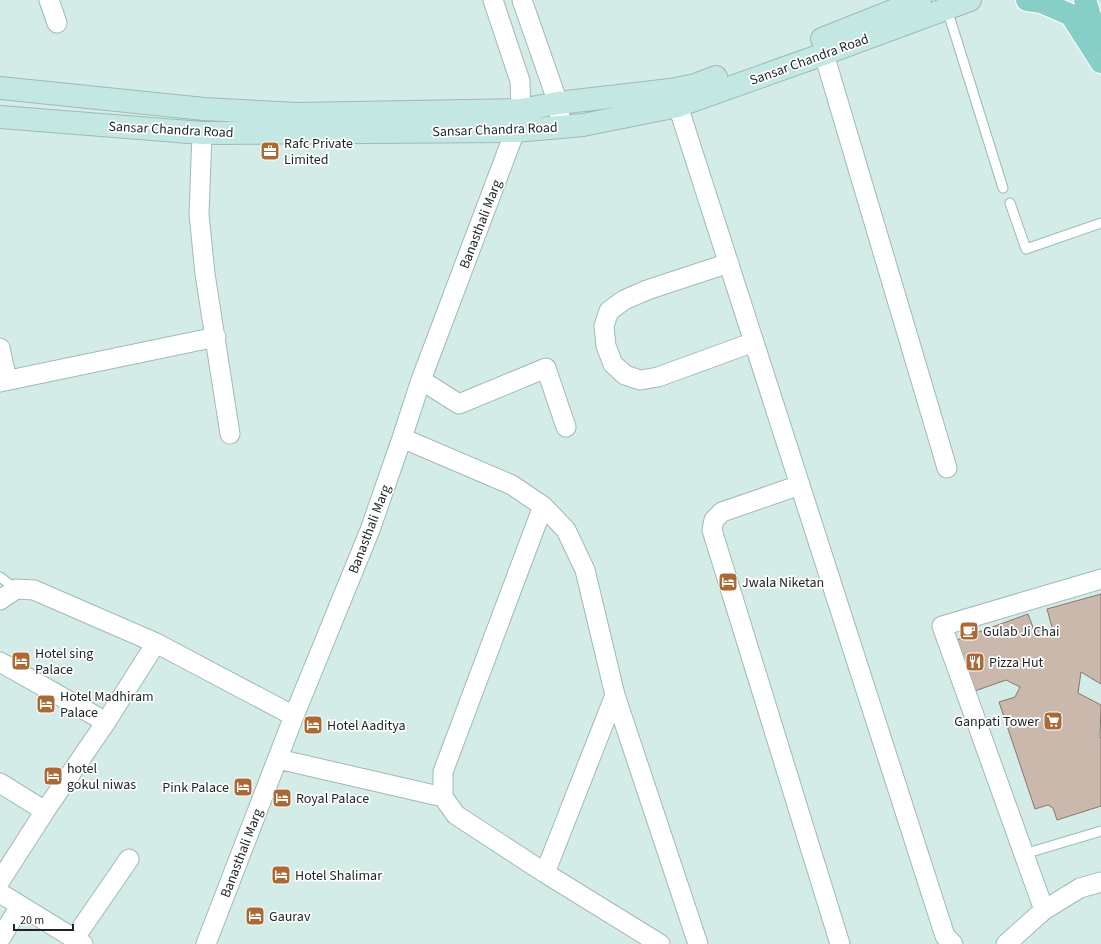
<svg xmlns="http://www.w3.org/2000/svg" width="1101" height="944" viewBox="0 0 1101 944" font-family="'Source Sans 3',sans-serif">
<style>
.building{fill:#cab8ac;stroke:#88776c}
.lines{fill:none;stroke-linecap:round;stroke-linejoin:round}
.lane-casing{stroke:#a1b9b5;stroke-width:11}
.street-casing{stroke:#a1b9b5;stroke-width:21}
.secondary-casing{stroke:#a1b9b5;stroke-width:24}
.primary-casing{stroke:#fff;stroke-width:24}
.lane{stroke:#fff;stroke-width:9}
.street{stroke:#fff;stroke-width:19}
.secondary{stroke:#c3e7e2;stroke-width:22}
.primary{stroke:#87cfc6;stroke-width:22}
.labels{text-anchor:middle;stroke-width:3.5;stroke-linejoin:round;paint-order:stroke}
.street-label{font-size:14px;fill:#1c2524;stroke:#fff}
.poi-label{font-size:14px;fill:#1c2524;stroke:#fff;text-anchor:start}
</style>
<rect width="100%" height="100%" fill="#d3ece7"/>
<path class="building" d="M 1101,594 L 1101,684 L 1081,672 L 1078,693 L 1101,705 L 1100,738 L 1101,738 L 1101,806 L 1057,820 L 1053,808 L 1048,805 L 1035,809 L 999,702 L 1015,697 L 1020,687 L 1006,680 L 972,692 L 954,641 L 1028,614 L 1034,630 L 1053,631 L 1047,609 Z"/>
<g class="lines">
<defs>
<path id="lane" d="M 947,9 L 1003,188
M 1010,203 L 1026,249 L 1101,223
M 0,577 L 16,589
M 1024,854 L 1101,831"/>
<path id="street" d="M 49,0 L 57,23
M 522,0 L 558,103 L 561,127
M 824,54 L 947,468
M 678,106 L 945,936 L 953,944
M 202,133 L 199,214 L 205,274 L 230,434
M 729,263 L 647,290 L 624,300 L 609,311 L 604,326 L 606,346 L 613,364 L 625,375 L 640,380 L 658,377 L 754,342
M 0,348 L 7,380
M 421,380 L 459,404 L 546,368 L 566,427
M 0,382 L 216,337
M 402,438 L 512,485 L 543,506 L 566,530 L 585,570 L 615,695 L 698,944
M 800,485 L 722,512 L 714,520 L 712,530 L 840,944
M 543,506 L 443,772 L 443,797 L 456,815 L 545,873 L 660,944
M 0,600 L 16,589 L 34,590 L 156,643 L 294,716
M 0,662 L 106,722
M 278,759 L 443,797
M 0,783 L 45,811
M 545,873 L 615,695
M 0,881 L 45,811 L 106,722 L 156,643
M 0,893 L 83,944
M 1044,910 L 942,626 L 1101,579
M 0,939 L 20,906
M 74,939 L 129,859
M 206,944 L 294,716 L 370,530 L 402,438 L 421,380 L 515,131 L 521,110 L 520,81 L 493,0
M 1006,944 L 1044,910 L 1080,888 L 1101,882"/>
<path id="secondary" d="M 822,39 L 920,0
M 0,88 L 204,109 L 297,114 L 521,110 L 558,103 L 670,90 L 695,85 L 716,77
M 0,117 L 202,133 L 515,131 L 583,125 L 678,106 L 824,54 L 970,0"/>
<path id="primary" d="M 1027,0 L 1041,2 L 1071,15 L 1101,62
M 1085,0 L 1099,44"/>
</defs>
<use href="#lane" class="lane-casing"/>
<use href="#street" class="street-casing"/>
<use href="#secondary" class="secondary-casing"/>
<use href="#primary" class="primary-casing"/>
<use href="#lane" class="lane"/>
<use href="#street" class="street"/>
<use href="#secondary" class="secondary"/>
<use href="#primary" class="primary"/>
</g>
<defs>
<symbol id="office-square" viewBox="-11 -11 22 22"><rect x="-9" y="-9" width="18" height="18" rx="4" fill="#ab6935" stroke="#fff"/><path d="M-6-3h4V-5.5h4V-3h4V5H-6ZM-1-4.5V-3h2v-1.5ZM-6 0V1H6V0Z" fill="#fff"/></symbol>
<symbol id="hotel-square" viewBox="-11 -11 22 22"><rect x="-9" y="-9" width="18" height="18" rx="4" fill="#ab6935" stroke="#fff"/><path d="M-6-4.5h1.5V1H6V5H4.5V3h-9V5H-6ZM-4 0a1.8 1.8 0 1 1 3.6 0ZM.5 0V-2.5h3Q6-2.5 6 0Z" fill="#fff"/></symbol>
<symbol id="cafe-square" viewBox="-11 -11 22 22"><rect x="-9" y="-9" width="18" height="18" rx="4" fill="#ab6935" stroke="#fff"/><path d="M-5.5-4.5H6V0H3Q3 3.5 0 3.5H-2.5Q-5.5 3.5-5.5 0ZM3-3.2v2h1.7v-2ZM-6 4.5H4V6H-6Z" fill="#fff"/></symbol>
<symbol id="restaurant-square" viewBox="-11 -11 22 22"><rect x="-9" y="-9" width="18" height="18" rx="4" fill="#ab6935" stroke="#fff"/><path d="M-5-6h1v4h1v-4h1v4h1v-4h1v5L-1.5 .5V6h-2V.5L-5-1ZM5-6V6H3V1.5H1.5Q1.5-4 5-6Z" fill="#fff"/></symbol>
<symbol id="supermarket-square" viewBox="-11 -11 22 22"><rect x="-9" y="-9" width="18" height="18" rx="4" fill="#ab6935" stroke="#fff"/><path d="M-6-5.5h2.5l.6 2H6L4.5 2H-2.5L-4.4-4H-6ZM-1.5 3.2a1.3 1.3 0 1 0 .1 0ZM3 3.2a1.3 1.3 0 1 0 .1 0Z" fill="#fff"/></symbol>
</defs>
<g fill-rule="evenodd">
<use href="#office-square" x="259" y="140" width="22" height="22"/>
<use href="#hotel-square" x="717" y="571" width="22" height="22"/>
<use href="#cafe-square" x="958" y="620" width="22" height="22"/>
<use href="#hotel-square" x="10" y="650" width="22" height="22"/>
<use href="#restaurant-square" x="964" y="651" width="22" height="22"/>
<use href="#hotel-square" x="35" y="693" width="22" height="22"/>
<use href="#supermarket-square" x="1042" y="710" width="22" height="22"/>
<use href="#hotel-square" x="302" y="714" width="22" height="22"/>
<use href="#hotel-square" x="42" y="765" width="22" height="22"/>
<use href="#hotel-square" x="232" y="776" width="22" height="22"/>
<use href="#hotel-square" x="271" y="787" width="22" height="22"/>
<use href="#hotel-square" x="270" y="864" width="22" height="22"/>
<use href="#hotel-square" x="244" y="905" width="22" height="22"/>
</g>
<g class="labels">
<g class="street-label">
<text transform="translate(809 59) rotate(-20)" y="5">Sansar Chandra Road</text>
<text transform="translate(171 129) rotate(3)" y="5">Sansar Chandra Road</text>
<text transform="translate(495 129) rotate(-2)" y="5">Sansar Chandra Road</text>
<text transform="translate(480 224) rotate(-69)" y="5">Banasthali Marg</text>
<text transform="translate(369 529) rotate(-69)" y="5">Banasthali Marg</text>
<text transform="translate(241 853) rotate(-69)" y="5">Banasthali Marg</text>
</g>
<g class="poi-label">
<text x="284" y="148">Rafc Private<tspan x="284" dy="16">Limited</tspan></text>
<text x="742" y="587">Jwala Niketan</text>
<text x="983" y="636">Gulab Ji Chai</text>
<text x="35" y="658">Hotel sing<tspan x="35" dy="16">Palace</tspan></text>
<text x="989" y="667">Pizza Hut</text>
<text x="60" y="701">Hotel Madhiram<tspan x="60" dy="16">Palace</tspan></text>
<text x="1039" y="726" text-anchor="end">Ganpati Tower</text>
<text x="327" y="730">Hotel Aaditya</text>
<text x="67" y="773">hotel<tspan x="67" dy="16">gokul niwas</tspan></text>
<text x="229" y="792" text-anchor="end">Pink Palace</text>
<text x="296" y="803">Royal Palace</text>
<text x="295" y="880">Hotel Shalimar</text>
<text x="269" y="921">Gaurav</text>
</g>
</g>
<path d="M14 924v6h59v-6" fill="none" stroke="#1c2524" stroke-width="2"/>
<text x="20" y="924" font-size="12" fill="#1c2524" stroke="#ffffff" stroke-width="3" paint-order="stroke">20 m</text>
</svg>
